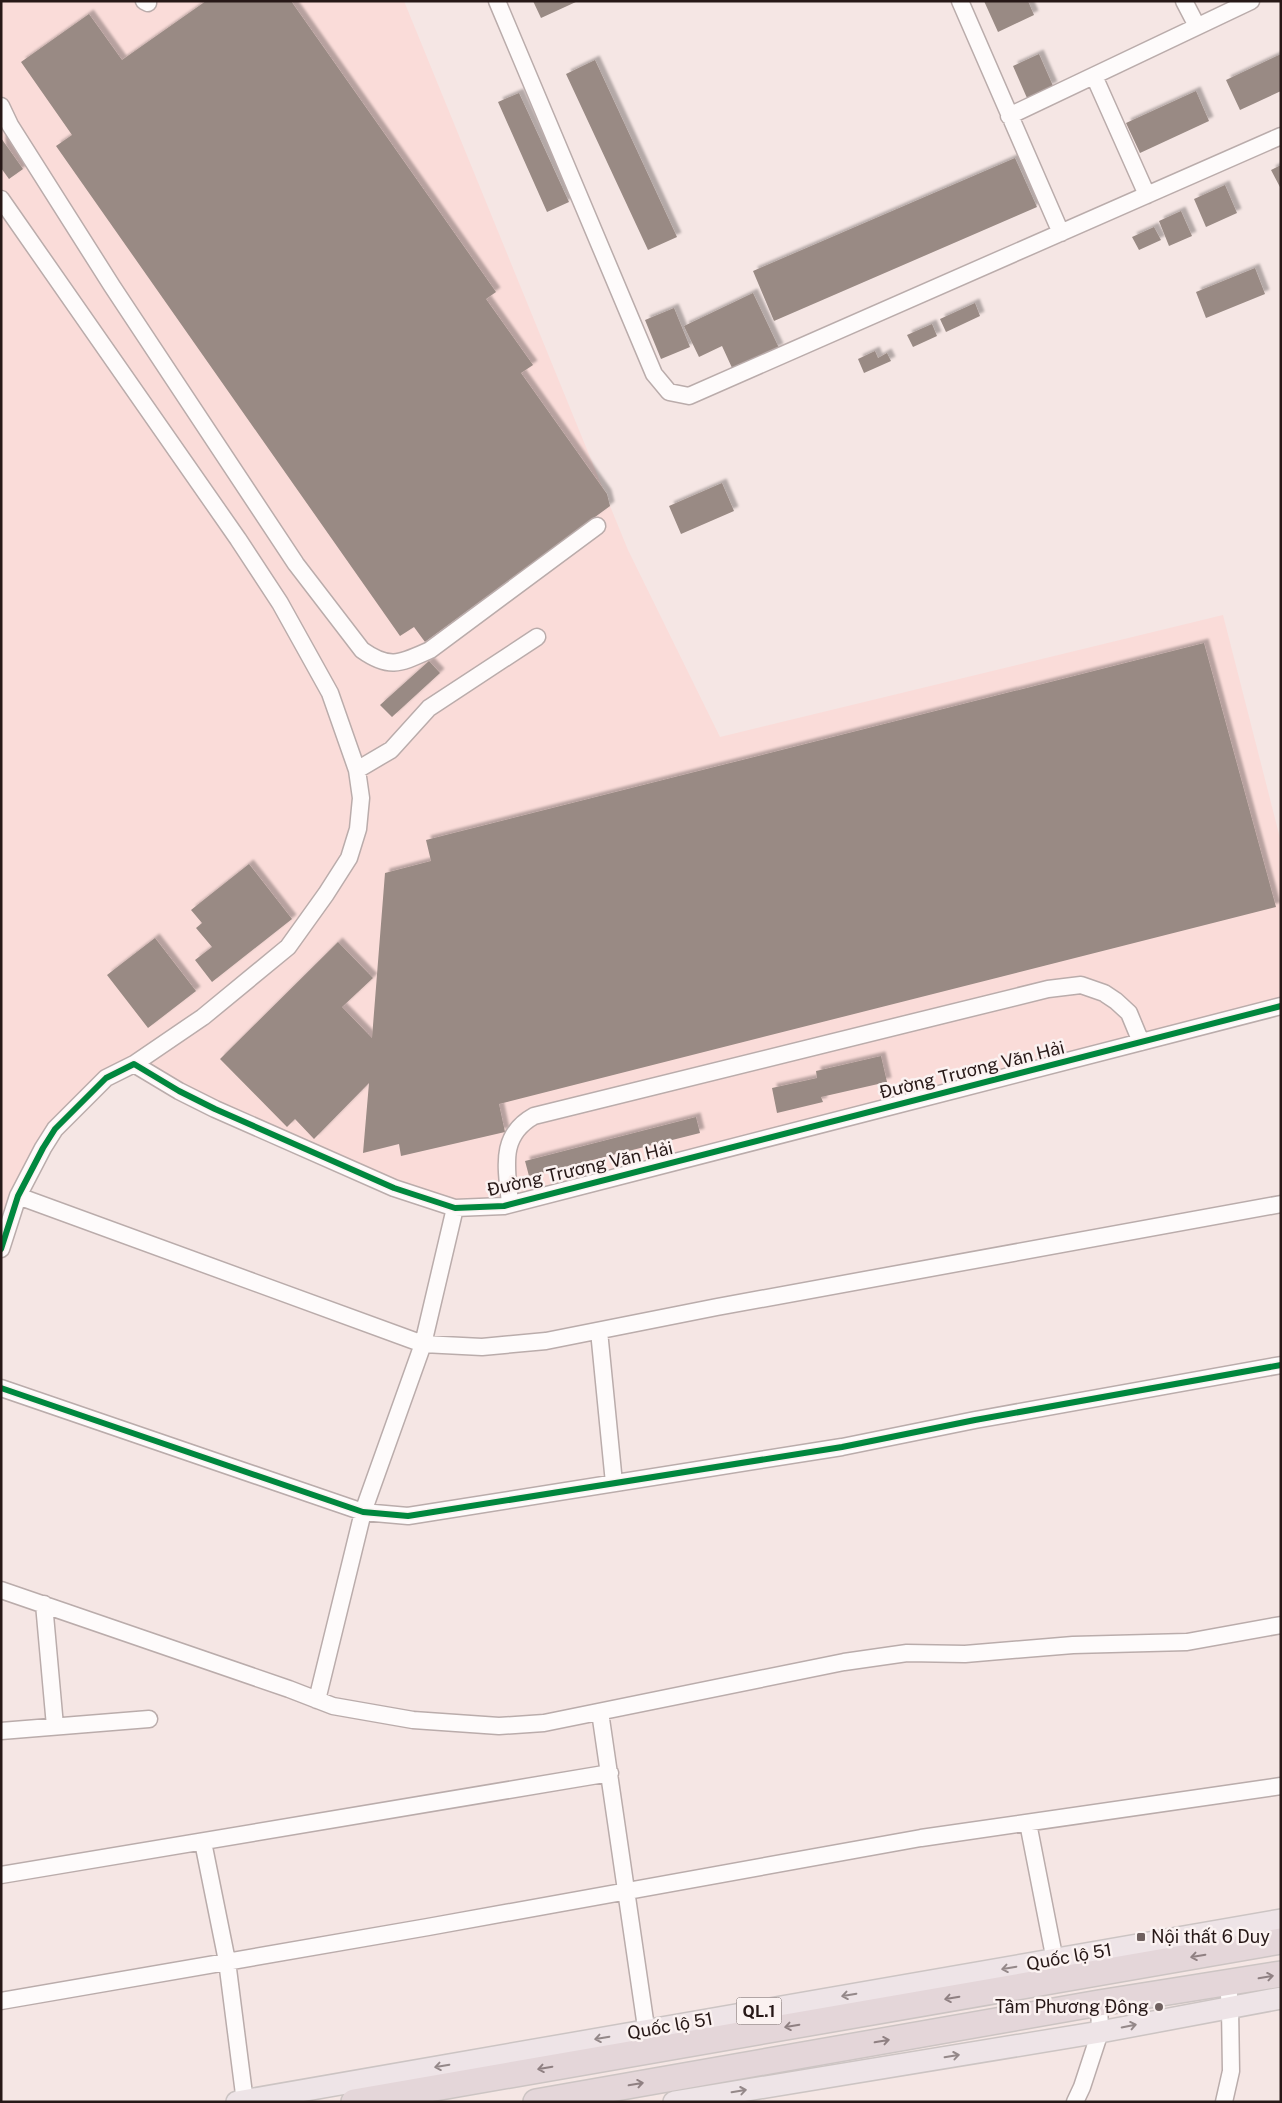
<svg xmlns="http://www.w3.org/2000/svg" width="1282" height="2103" viewBox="0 0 1282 2103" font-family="'Public Sans',sans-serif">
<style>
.built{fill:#fadcd9}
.building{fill:#998a84;filter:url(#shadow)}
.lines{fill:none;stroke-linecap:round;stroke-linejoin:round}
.minor-casing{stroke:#baacab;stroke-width:19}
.major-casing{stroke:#ccc4c3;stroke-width:24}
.highway-casing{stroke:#ccc4c3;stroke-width:28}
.minor{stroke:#fefbfb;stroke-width:16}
.major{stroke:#eee4e7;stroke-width:21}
.highway{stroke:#e4d6d9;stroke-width:25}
.cycleway-casing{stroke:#fbf2f1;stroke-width:9}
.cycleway{stroke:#00873e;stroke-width:6}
.oneway{stroke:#8f8082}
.oneway2{stroke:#948889}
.poi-dot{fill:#6f605f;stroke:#fbf2f1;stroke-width:2}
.labels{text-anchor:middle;stroke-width:5;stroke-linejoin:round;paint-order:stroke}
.shield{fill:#fbf2f1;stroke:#675958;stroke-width:1}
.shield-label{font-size:16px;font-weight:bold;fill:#271817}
.street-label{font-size:18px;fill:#271817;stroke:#fbf2f1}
.poi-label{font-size:18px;fill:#271817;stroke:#fbf2f1;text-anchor:start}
</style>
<defs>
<filter id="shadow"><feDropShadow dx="4.5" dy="-4.5" stdDeviation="1" flood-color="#0004"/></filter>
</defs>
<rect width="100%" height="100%" fill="#f5e6e4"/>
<path class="built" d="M 1,1 L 404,1 L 628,550 L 720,737 L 1223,615 L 1281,842 L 1281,1000 L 503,1200 L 456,1202 L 397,1182 L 218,1104 L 146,1064 L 270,971 L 354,860 L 356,750 L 173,433 L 1,189 Z
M 1,210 L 275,607 L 325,696 L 351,772 L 355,799 L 352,828 L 343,855 L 284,941 L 261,963 L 50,1125 L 1,1229 Z"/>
<path class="building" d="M 206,1 L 291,1 L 496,292 L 486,299 L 533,365 L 521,373 L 607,494 L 610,506 L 425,642 L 414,627 L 400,636 L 56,146 L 72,135 L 21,62 L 89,14 L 122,60 Z
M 533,1 L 578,1 L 541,18 Z
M 984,1 L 1028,1 L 1034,15 L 998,32 Z
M 1039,54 L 1053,86 L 1027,98 L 1013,66 Z
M 1281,54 L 1281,91 L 1240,110 L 1226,80 Z
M 595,60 L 677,237 L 648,250 L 566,74 Z
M 1196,91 L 1209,121 L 1140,153 L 1126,123 Z
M 519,93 L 569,202 L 547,212 L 498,102 Z
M 1,138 L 23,169 L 9,179 L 1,168 Z
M 1015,158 L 1037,207 L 774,321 L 753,271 Z
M 1281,165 L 1281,189 L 1271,170 Z
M 1225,185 L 1237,213 L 1206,227 L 1194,199 Z
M 1181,211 L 1192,236 L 1169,246 L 1159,221 Z
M 1154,227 L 1161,240 L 1139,250 L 1132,237 Z
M 1255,268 L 1265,294 L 1206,318 L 1196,292 Z
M 753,293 L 779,348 L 733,370 L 722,346 L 699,357 L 684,326 Z
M 975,303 L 980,316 L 946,332 L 940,319 Z
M 674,308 L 690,347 L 661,359 L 645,320 Z
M 932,324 L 937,336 L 913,347 L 907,335 Z
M 875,351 L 878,358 L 887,353 L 891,361 L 864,373 L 858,359 Z
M 722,483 L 734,511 L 681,534 L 669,506 Z
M 1204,643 L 1276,907 L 499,1104 L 505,1132 L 401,1156 L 399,1144 L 363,1153 L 369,1083 L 314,1139 L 295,1119 L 287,1127 L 220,1059 L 338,942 L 373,978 L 342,1007 L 372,1038 L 385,873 L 431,861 L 426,840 Z
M 429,661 L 440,673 L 392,717 L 380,705 Z
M 249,864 L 292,919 L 212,982 L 195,960 L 212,947 L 196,928 L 202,923 L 191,910 Z
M 155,938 L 196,991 L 148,1028 L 107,975 Z
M 881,1056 L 887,1082 L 821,1097 L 823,1102 L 777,1113 L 772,1088 L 817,1078 L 816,1071 Z
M 696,1117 L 700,1133 L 529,1176 L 525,1161 Z"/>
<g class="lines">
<defs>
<path id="minor" d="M 144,1 L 148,3
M 497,1 L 654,374 L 669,392 L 689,396 L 1281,136
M 960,1 L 1061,233
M 1184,1 L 1197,26
M 1094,76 L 1147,195
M 1,106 L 10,125 L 112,286 L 296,564 L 362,650 C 390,670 401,663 430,650 L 597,526
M 1009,116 L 1251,1
M 1,199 L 238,539 L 280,603 L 330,693 L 357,770 L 361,798 L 358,829 L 349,858 L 326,894 L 288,947 L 203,1017 L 134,1064
M 357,770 L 391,750 L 429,708 L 537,637
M 18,1196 L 423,1344 L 482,1347 L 546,1341 L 717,1307 L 1281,1204
M 510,1204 C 507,1169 498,1136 534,1116 L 1048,989 L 1081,985 L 1104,993 L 1116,1001 L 1129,1013 L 1141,1042
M 1,1249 L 18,1196 L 43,1148 L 55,1129 L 106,1078 L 134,1064 L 179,1091 L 215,1109 L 394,1188 L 455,1208 L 504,1206 L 1281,1006
M 599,1331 L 614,1483
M 1,1388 L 363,1512 L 408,1516 L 842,1447 L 975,1420 L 1281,1365
M 1,1590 L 289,1689 L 333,1706 L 413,1720 L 499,1726 L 544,1723 L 844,1662 L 907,1653 L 965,1654 L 1073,1645 L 1187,1642 L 1281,1625
M 44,1604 L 55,1726
M 317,1700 L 363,1512 L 423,1344 L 455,1208
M 600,1712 L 648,2041
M 1,1731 L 149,1719
M 1028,1823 L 1057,1971
M 203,1842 L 227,1961 L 245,2102
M 1,1875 L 610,1773
M 1,2001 L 428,1927 L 921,1838 L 1281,1786
M 1075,2102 L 1082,2087 L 1100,2032 L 1099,2003
M 1224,2102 L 1231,2071 L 1230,2007 L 1228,1984"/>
<path id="major" d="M 237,2102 L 1281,1920
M 674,2102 L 1100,2032 L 1281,1998"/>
<path id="highway" d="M 354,2102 L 1281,1941
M 536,2102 L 1099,2003 L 1281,1974"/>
</defs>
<use href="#minor" class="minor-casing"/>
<use href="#major" class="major-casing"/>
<use href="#highway" class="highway-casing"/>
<use href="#minor" class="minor"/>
<use href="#major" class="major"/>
<use href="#highway" class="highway"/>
<defs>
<path id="cycleway" d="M 1,1249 L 18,1196 L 43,1148 L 55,1129 L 106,1078 L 134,1064 L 179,1091 L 215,1109 L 394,1188 L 455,1208 L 504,1206 L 1281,1006
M 1,1388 L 363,1512 L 408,1516 L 842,1447 L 975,1420 L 1281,1365"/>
</defs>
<use href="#cycleway" class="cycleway-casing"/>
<use href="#cycleway" class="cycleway"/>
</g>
<defs><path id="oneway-shaft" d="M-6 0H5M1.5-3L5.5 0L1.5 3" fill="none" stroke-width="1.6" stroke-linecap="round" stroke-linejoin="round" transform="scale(1.25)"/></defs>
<g class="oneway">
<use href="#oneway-shaft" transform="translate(1198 1956) rotate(170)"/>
<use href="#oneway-shaft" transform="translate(1266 1977) rotate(-10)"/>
<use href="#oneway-shaft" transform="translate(952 1998) rotate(170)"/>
<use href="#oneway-shaft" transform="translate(792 2026) rotate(170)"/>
<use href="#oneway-shaft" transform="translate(882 2041) rotate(-10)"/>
<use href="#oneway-shaft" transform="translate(545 2068) rotate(170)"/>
<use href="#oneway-shaft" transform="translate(636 2084) rotate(-10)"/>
</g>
<g class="oneway2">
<use href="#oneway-shaft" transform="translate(1009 1968) rotate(170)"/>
<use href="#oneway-shaft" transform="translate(849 1995) rotate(170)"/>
<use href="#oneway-shaft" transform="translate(1129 2026) rotate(-11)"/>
<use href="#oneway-shaft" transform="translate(602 2038) rotate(170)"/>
<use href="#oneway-shaft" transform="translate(952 2056) rotate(-9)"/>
<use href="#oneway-shaft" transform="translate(442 2066) rotate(170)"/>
<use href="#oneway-shaft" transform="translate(739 2091) rotate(-9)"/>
</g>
<g class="poi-dot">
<rect x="1136" y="1932" width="10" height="10" rx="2.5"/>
<circle cx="1159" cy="2007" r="5"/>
</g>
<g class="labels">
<rect class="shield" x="736.5" y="1997.5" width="45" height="27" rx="4"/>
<g class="shield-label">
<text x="759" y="2017">QL.1</text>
</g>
<g class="street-label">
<text transform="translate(972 1070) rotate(-14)" y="6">Đường Trương Văn Hải</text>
<text transform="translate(580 1169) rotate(-13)" y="6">Đường Trương Văn Hải</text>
<text transform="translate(1069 1957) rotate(-10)" y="6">Quốc lộ 51</text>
<text transform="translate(670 2026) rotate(-10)" y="6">Quốc lộ 51</text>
</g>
<g class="poi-label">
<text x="1151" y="1943">Nội thất 6 Duy</text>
<text x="1149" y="2013" text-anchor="end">Tâm Phương Đông</text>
</g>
</g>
<rect width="1282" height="2103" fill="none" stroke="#271817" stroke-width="5"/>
</svg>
